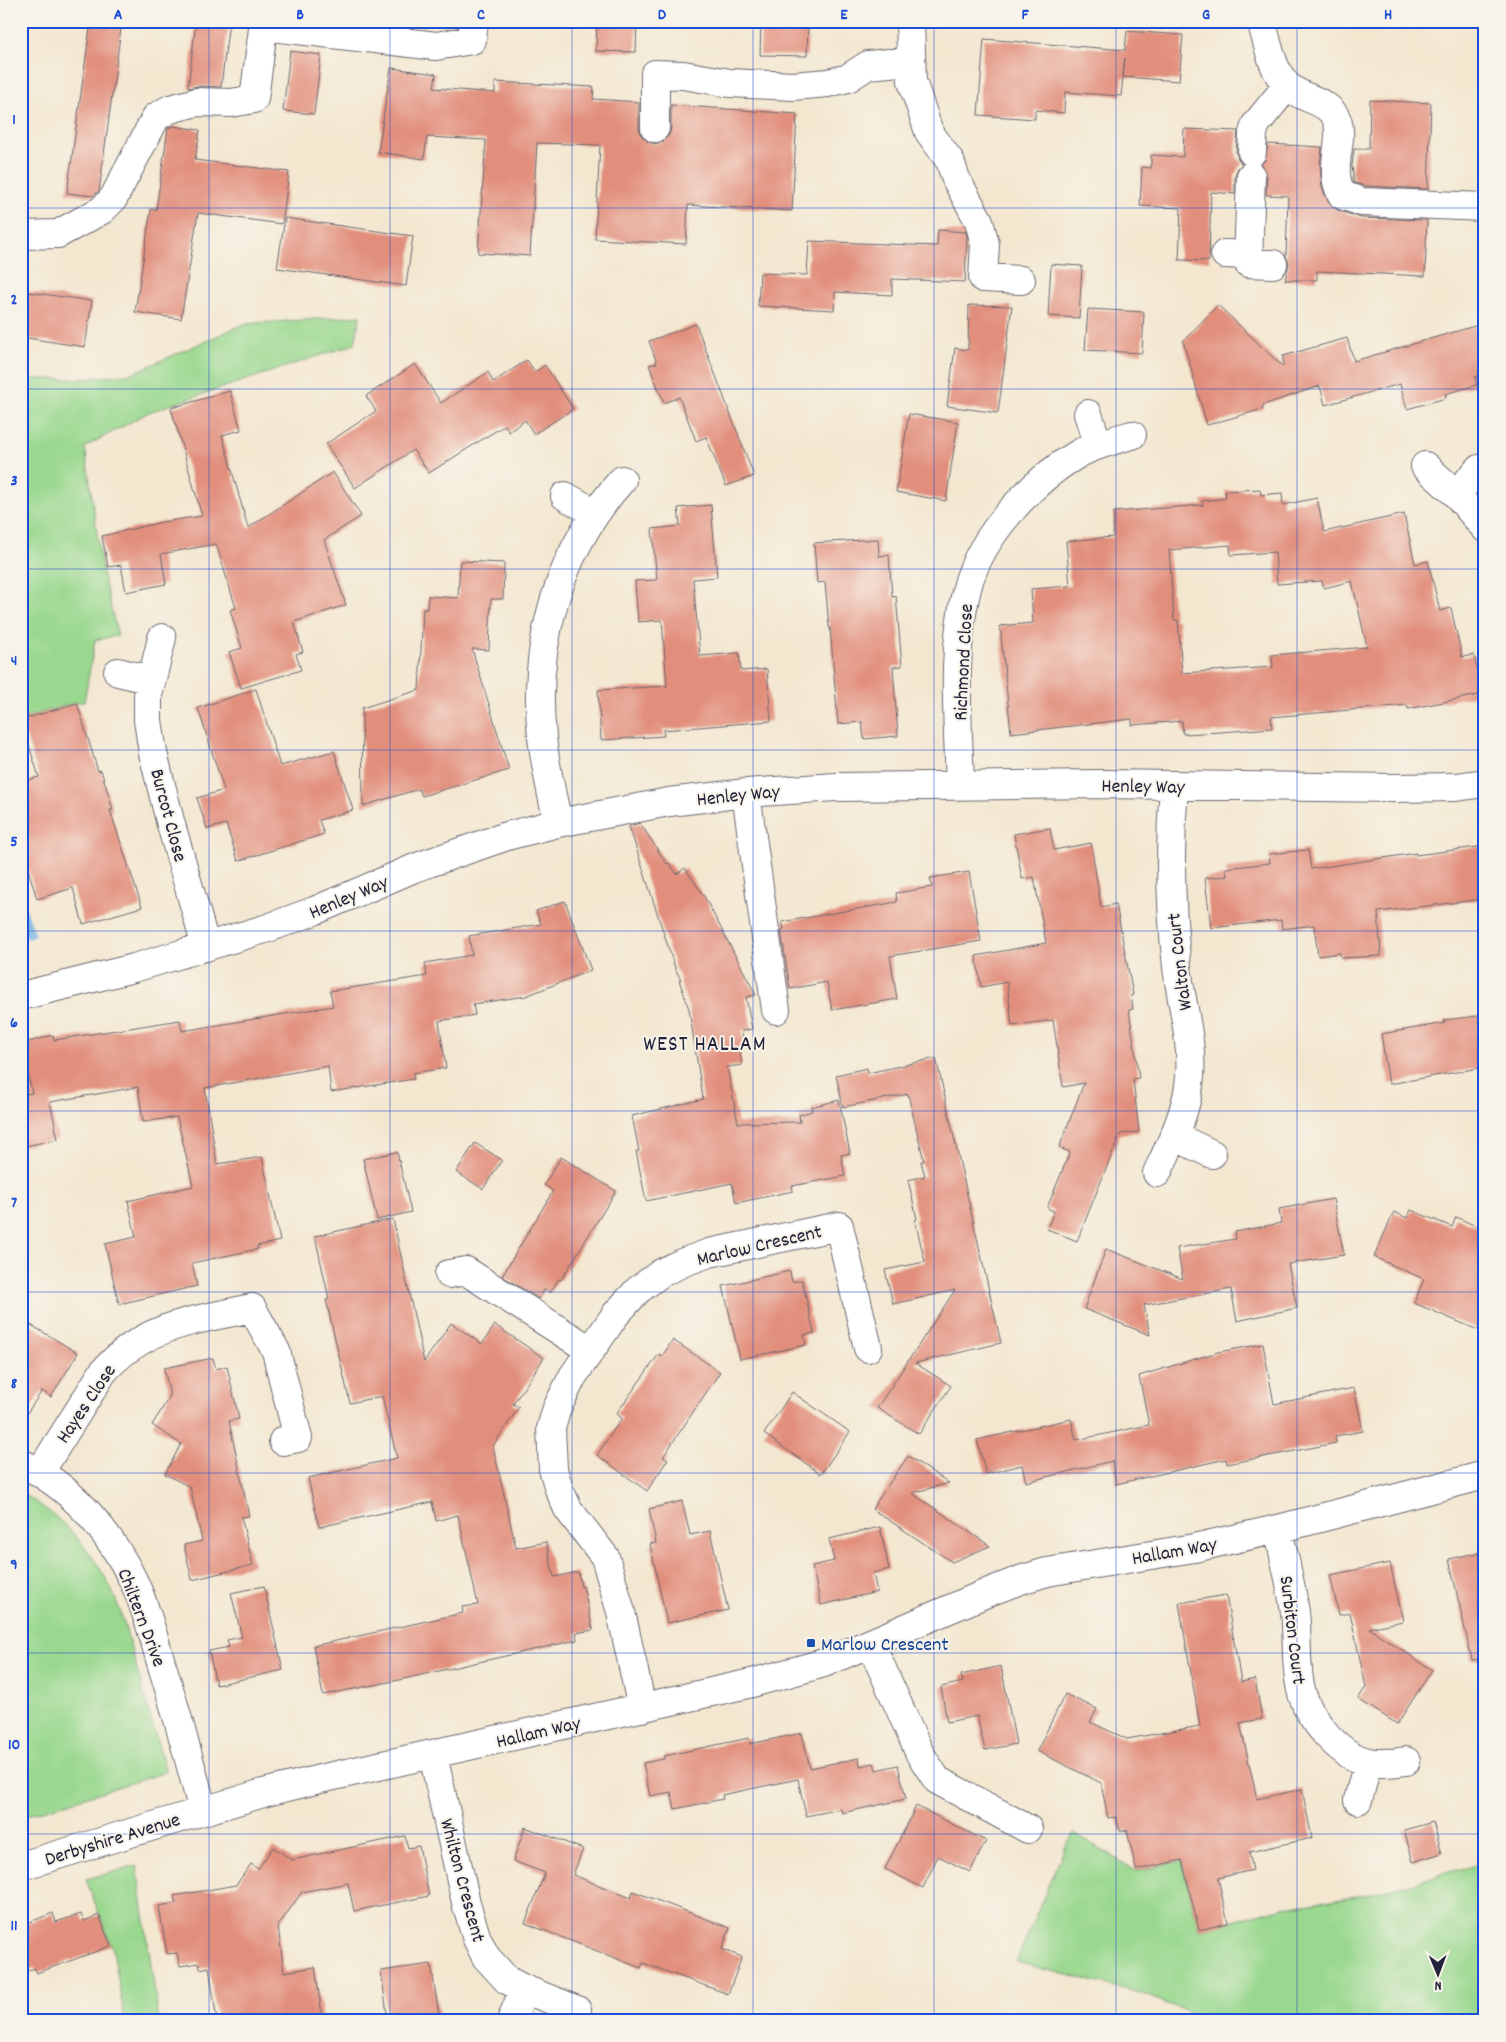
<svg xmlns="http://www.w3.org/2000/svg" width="1506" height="2042" viewBox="0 0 1506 2042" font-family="Dekko,sans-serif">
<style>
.green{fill:#99d88e;stroke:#5e7d64}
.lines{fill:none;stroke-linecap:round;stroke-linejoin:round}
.stream{stroke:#6eade1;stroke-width:11}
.building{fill:#e28e7b;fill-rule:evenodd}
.minor-casing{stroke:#6b676f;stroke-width:30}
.minor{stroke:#fff;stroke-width:28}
.grid{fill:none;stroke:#1d4ed8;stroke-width:1;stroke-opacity:0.55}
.transit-dot{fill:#1a4fb4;stroke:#f7f3e8;stroke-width:2}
.labels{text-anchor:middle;stroke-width:4;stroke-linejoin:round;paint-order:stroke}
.street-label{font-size:20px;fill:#22223b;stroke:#f7f3e8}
.transit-label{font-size:20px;fill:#164399;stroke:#f7f3e8;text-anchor:start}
.quarter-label{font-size:22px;letter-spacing:1px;fill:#22223b;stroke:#f7f3e8}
.neatline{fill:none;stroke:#1d4ed8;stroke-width:2}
.grid-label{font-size:16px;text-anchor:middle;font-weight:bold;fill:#1d4ed8}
</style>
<rect width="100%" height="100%" fill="#f7f3e8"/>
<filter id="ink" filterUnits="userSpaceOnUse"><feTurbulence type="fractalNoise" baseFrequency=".02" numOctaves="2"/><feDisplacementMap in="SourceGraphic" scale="10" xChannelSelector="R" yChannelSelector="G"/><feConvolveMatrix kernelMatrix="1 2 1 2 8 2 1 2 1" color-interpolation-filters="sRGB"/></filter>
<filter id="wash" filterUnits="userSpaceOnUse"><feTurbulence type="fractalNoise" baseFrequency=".0096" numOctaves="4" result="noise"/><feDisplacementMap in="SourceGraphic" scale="20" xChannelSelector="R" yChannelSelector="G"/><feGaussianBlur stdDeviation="1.12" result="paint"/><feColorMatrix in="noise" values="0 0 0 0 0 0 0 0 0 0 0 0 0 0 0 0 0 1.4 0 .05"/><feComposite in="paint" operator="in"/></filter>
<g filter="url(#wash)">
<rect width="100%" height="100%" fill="#f3e7d0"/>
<path class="green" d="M 360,316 L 355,344 L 149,412 L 85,447 L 103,576 L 118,636 L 95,640 L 84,702 L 77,702 L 21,719 L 21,506 L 28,504 L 21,480 L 21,379 L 84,379 L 133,373 L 244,324 Z
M 21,1493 C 60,1514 95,1552 113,1593 C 124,1618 130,1646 138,1673 C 147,1706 157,1739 166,1772 L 21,1817 Z
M 1074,1833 L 1136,1871 L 1182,1861 L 1199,1930 L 1284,1907 L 1370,1894 L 1485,1862 L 1485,2021 L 1210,2021 L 1140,1993 L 1016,1962 L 1063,1852 Z
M 137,1866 L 159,2021 L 125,2021 L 113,1950 L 86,1879 Z"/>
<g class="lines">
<path class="stream" d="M 21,911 L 29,933"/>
</g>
<g id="blocks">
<path class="building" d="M 91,21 L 122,21 L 99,191 L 93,196 L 67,193 Z
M 196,21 L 229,21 L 221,87 L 197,86 L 188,88 Z
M 597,21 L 637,21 L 636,52 L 596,51 Z
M 761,21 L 808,21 L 807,56 L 760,55 Z
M 1127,31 L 1183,35 L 1179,81 L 1123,77 L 1125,58 L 1121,96 L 1065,92 L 1064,113 L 1035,110 L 1035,119 L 978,115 L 984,39 L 1125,50 Z
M 290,51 L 321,55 L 314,114 L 283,111 Z
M 391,68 L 436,74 L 434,88 L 495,93 L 495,82 L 594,87 L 593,99 L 639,102 L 639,128 L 641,135 L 647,141 L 655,144 L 662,142 L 669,135 L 671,128 L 671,105 L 797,114 L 792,211 L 688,205 L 686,244 L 595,239 L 600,145 L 537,143 L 530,256 L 478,253 L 486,140 L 427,137 L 424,159 L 378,152 Z
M 1370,100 L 1431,103 L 1428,189 L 1365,186 L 1354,183 L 1352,166 L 1354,149 L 1369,149 Z
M 173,126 L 200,130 L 195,160 L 289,172 L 282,224 L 198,213 L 181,319 L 135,312 L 151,209 L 156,210 L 168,128 Z
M 1184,129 L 1238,131 L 1236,152 L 1238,159 L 1242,164 L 1238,168 L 1235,175 L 1235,194 L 1211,192 L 1209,261 L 1179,260 L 1181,208 L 1140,206 L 1142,167 L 1151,168 L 1151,155 L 1183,157 Z
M 1268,144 L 1322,147 L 1320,165 L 1322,188 L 1328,201 L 1337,210 L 1361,218 L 1427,220 L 1425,276 L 1317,271 L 1317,280 L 1285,280 L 1289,264 L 1286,256 L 1288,196 L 1266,195 L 1267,176 L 1265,169 L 1261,164 L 1265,160 Z
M 285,218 L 413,236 L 406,286 L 277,268 Z
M 938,230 L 966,232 L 967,237 L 965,282 L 892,279 L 892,295 L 835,292 L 834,310 L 758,306 L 760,273 L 807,275 L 809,241 L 937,246 Z
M 1051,264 L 1082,266 L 1079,318 L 1048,316 Z
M 21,291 L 92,301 L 85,347 L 21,337 Z
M 969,305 L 1012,306 L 998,413 L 947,406 L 955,348 L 968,350 Z
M 1218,305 L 1283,367 L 1283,356 L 1347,338 L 1354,361 L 1485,323 L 1485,374 L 1475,377 L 1477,385 L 1445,394 L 1446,398 L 1407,409 L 1400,384 L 1325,405 L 1320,386 L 1263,405 L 1263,409 L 1207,425 L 1183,341 Z
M 1088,309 L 1144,312 L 1142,353 L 1085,350 Z
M 696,324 L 754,476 L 726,486 L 706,437 L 696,441 L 679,397 L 664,403 L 649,365 L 657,363 L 649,341 Z
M 527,360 L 535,372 L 545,365 L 573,409 L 534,434 L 525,420 L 509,432 L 505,425 L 429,473 L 413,450 L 355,488 L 326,444 L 376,411 L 366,396 L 415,364 L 441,403 L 488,372 L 493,382 Z
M 230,391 L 241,430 L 222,435 L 248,528 L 333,472 L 361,516 L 324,540 L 346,605 L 294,622 L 303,652 L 296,654 L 301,670 L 241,688 L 229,652 L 242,648 L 230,610 L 236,608 L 216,544 L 161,554 L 166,584 L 126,592 L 121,565 L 108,567 L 102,536 L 162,522 L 202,516 L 171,408 Z
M 909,414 L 958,422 L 946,501 L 896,492 Z
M 1260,489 L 1261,495 L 1282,493 L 1283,505 L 1317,498 L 1324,532 L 1404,514 L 1415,564 L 1428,561 L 1440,611 L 1451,608 L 1462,657 L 1474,655 L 1483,694 L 1408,709 L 1407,705 L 1271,717 L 1272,728 L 1221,732 L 1183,734 L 1182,721 L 1132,725 L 1132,719 L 1011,733 L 1000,626 L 1033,623 L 1031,589 L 1070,586 L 1066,541 L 1113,537 L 1114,512 L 1203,505 L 1202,501 L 1226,498 L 1225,491 ZM 1230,545 L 1231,555 L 1275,552 L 1277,584 L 1322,581 L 1324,588 L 1352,581 L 1367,647 L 1272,655 L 1273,667 L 1182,673 L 1178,620 L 1174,620 L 1169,550 Z
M 711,505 L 717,577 L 693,579 L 700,656 L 739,653 L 741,671 L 767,669 L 771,721 L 663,730 L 664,736 L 601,740 L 598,690 L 667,686 L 662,620 L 638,622 L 635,581 L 657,580 L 652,529 L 680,526 L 678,508 Z
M 878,539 L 879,556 L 889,555 L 892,597 L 896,596 L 902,666 L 893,667 L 898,736 L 864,739 L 862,722 L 838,724 L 830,627 L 829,627 L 825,582 L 817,583 L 814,543 Z
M 460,561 L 504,563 L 503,599 L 491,599 L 489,650 L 472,649 L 509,770 L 422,796 L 419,789 L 363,806 L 362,708 L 419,690 L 423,609 L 427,609 L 428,596 L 458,598 Z
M 256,689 L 280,766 L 334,751 L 353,810 L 319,820 L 324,834 L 238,861 L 226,824 L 207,829 L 197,798 L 224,790 L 198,708 Z
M 77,703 L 98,771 L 101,770 L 113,810 L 110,810 L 142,907 L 83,924 L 73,888 L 37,899 L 21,846 L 21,782 L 39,777 L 21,720 Z
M 640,823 L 667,864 L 669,863 L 677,874 L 685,868 L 704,896 L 756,995 L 746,997 L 752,1029 L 742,1031 L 744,1045 L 739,1046 L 742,1065 L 727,1067 L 738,1123 L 800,1122 L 799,1115 L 812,1111 L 811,1107 L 839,1100 L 850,1153 L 841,1155 L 845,1176 L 792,1186 L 793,1191 L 736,1203 L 732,1183 L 646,1201 L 636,1151 L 639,1151 L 632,1116 L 703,1099 L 689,1009 L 679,980 L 681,980 L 675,968 L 629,826 Z
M 1050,828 L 1054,850 L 1091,843 L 1101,907 L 1116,904 L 1133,995 L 1131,995 L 1133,1009 L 1129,1010 L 1139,1078 L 1133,1079 L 1139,1132 L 1120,1134 L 1077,1241 L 1047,1229 L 1054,1211 L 1047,1208 L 1070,1152 L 1059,1148 L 1084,1083 L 1063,1087 L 1053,1020 L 1012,1026 L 1007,982 L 981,987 L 976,956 L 1046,943 L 1034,877 L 1022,879 L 1014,834 Z
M 1485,846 L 1485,899 L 1378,912 L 1381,956 L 1341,958 L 1340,953 L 1318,956 L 1314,925 L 1282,929 L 1281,920 L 1211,928 L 1205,878 L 1227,876 L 1226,868 L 1270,863 L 1269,854 L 1308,850 L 1311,869 L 1416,853 L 1416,855 Z
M 969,872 L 981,941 L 890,956 L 897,999 L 832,1010 L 827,982 L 790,989 L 781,930 L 784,929 L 782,922 L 897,902 L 896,893 L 932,887 L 930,878 Z
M 565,901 L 591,970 L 526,996 L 473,1004 L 475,1015 L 439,1021 L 446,1068 L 413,1073 L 414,1079 L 331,1092 L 328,1066 L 205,1088 L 217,1164 L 262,1157 L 280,1241 L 257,1246 L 258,1249 L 192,1263 L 197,1286 L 119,1304 L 105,1244 L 136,1237 L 128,1201 L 193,1186 L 177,1117 L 143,1122 L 138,1087 L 50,1102 L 58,1139 L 21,1147 L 21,1095 L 32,1093 L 21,1044 L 53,1035 L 54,1040 L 180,1020 L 182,1031 L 333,1006 L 330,991 L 427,976 L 425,963 L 472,955 L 469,936 L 541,924 L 536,911 Z
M 1485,1015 L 1485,1067 L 1389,1084 L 1381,1034 L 1445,1023 L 1444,1020 Z
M 936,1058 L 1001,1343 L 915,1363 L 951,1386 L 919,1434 L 877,1408 L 955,1290 L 893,1304 L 885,1270 L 925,1262 L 915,1220 L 917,1219 L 908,1180 L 925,1176 L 921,1161 L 924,1161 L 908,1094 L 843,1107 L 836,1075 L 867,1068 L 868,1073 Z
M 475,1143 L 502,1160 L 483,1189 L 456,1172 Z
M 397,1152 L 411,1212 L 377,1220 L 363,1159 Z
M 561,1157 L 616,1191 L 561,1280 L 559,1279 L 550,1293 L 545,1289 L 539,1299 L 502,1276 L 553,1191 L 544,1185 Z
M 1333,1199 L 1344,1255 L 1288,1264 L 1297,1308 L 1237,1321 L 1231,1289 L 1144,1305 L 1150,1335 L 1084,1309 L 1106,1249 L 1183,1279 L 1177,1248 L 1236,1239 L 1235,1232 L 1281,1223 L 1279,1209 Z
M 1411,1210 L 1452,1227 L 1456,1217 L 1485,1230 L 1485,1333 L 1414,1303 L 1424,1279 L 1374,1257 L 1394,1212 L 1407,1218 Z
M 393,1219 L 424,1362 L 451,1323 L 482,1344 L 495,1325 L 544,1358 L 513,1404 L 519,1407 L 493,1446 L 516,1548 L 546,1542 L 554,1577 L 578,1572 L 581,1587 L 583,1586 L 593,1630 L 576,1633 L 577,1640 L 394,1681 L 323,1695 L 313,1646 L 463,1613 L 462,1607 L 478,1605 L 458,1515 L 436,1521 L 432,1502 L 319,1527 L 308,1478 L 397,1458 L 382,1396 L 350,1403 L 326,1300 L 329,1299 L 315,1236 Z
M 790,1271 L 792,1282 L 802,1280 L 814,1333 L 804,1335 L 806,1345 L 740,1359 L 723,1286 Z
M 21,1319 L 78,1353 L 51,1397 L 42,1391 L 21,1422 Z
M 673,1340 L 720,1372 L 663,1457 L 668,1459 L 647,1491 L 597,1455 L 622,1418 L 616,1414 L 659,1354 L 662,1356 Z
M 1263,1344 L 1274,1404 L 1354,1388 L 1363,1431 L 1335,1436 L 1336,1443 L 1227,1464 L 1226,1459 L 1116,1484 L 1112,1461 L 1026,1482 L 1022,1465 L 986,1474 L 977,1440 L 1071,1419 L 1076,1440 L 1149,1425 L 1139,1376 L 1218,1352 Z
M 213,1358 L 216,1369 L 227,1366 L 239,1419 L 229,1421 L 249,1516 L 241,1517 L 253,1565 L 192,1580 L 184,1545 L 202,1541 L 190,1487 L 165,1474 L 181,1444 L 152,1425 L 170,1396 L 164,1368 Z
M 792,1392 L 850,1432 L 821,1474 L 764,1434 Z
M 908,1456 L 949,1483 L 912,1493 L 990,1546 L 952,1562 L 872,1509 Z
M 682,1501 L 690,1535 L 710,1531 L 728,1610 L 667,1623 L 650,1544 L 656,1543 L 649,1509 Z
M 880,1527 L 889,1569 L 873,1573 L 877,1592 L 821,1605 L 812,1566 L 834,1561 L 829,1539 Z
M 1485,1551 L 1485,1659 L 1472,1660 L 1449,1559 Z
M 1390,1563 L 1403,1621 L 1369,1628 L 1432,1670 L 1397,1724 L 1358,1699 L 1366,1687 L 1350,1613 L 1339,1615 L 1330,1575 Z
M 264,1586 L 283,1670 L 216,1685 L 209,1651 L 229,1647 L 227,1640 L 242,1637 L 231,1593 Z
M 1226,1595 L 1241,1682 L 1255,1679 L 1262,1719 L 1240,1723 L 1257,1799 L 1302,1789 L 1312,1838 L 1249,1852 L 1253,1870 L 1218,1878 L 1228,1923 L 1199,1930 L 1182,1860 L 1136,1870 L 1127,1830 L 1120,1831 L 1116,1817 L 1108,1818 L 1101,1783 L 1037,1751 L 1065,1694 L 1097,1709 L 1090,1722 L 1127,1739 L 1200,1726 L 1179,1603 Z
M 1001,1666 L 1016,1744 L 985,1750 L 977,1716 L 947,1722 L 941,1687 L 963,1682 L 961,1675 Z
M 802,1733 L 810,1768 L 859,1758 L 860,1766 L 874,1763 L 876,1770 L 898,1765 L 906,1799 L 842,1813 L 841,1809 L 806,1816 L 798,1779 L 722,1795 L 723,1799 L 675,1809 L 671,1792 L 650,1796 L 643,1763 L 664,1759 L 664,1756 L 749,1738 L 750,1744 Z
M 916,1806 L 986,1841 L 970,1872 L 938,1856 L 923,1888 L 885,1869 Z
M 1433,1822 L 1442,1853 L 1413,1862 L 1404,1830 Z
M 525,1827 L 583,1849 L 573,1875 L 631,1898 L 633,1891 L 730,1928 L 722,1949 L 742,1957 L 728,1994 L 643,1963 L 641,1968 L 525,1923 L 545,1873 L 513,1861 Z
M 405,1836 L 408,1848 L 419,1846 L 429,1896 L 354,1911 L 348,1883 L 302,1892 L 278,1926 L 284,1972 L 315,1967 L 323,2021 L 217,2021 L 209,1967 L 200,1969 L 199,1963 L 180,1966 L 177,1953 L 167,1954 L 159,1906 L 176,1903 L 174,1896 L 236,1885 L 251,1864 L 258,1869 L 273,1847 L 292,1860 Z
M 53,1913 L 56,1922 L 81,1914 L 84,1921 L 99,1915 L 111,1946 L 37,1973 L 35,1968 L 21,1973 L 21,1936 L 26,1934 L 22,1925 Z
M 431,1964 L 440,2021 L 388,2021 L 381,1971 Z"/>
</g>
</g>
<g filter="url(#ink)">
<use href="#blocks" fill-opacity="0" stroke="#6b676f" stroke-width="1"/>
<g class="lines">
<defs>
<path id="minor" d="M 910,21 L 912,81 L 929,132 L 950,161 L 956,179 L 979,221 L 985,244 L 983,278 L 1021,280
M 1261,21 C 1268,42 1271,69 1287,85 C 1301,100 1329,99 1337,120 C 1345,142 1327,168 1342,195 L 1362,202 L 1485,207
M 263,26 L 436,46 L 472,40 L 474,21
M 655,128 L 655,74 L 683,75 L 730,83 L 793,86 L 828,83 L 848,78 L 868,65 L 910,61
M 1252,152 L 1253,133 L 1256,124 L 1287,86
M 1251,176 L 1248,263 L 1273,264
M 21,235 L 58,234 L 102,210 L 113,199 L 156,117 L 170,109 L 197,102 L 231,103 L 254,99 L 264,21
M 1225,254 L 1248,255
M 1088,414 L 1098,445
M 1425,466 L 1456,494 L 1485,528
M 1456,494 L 1479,469
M 565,496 L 595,513
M 162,638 L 148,695 L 148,720 L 153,753 L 170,821 L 206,947
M 118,672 L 151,680
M 960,785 C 958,720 951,652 967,588 C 980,536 1033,480 1078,454 C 1095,445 1114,440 1132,435
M 746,793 L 776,1010
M 558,823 C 552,795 545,766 542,737 C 532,644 559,550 622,480
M 21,996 L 134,968 L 268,928 L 314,911 L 417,867 L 507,836 L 558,823 L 669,802 L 746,793 L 836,787 L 1104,784 L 1395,788 L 1456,787 L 1485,783
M 1174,1136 L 1212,1154
M 1157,1173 C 1171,1143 1188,1110 1190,1076 C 1193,1041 1181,1002 1177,967 C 1170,905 1169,848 1174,785
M 449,1274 L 466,1271 L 590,1350
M 21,1463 C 72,1486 110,1532 134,1582 C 147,1609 154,1640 163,1669 C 178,1716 190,1764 203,1811
M 40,1472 L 103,1372 C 145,1324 194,1321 252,1308 L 276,1351 L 298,1438 L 283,1441
M 1278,1529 C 1284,1557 1291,1584 1295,1612 C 1298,1636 1295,1661 1300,1685 C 1305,1715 1337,1755 1368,1762 C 1381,1764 1394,1763 1406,1761
M 871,1644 L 920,1754 L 937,1780 L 1028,1829
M 642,1708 L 621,1612 L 605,1557 L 568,1509 L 559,1489 L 553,1469 L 551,1428 L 557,1408 L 573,1376 L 616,1314 L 638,1290 L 661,1273 L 684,1262 L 709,1253 L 839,1226 L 868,1348
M 433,1755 L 467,1907 L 477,1939 L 486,1957 L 507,1980 L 524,1989 L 577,2010
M 1358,1800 L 1368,1762
M 21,1866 L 263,1793 L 320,1779 L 752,1683 L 824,1663 L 989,1592 L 1020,1580 L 1047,1572 L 1194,1548 L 1278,1529 L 1485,1475
M 511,2021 L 524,1989"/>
</defs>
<use href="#minor" class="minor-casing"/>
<use href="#minor" class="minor"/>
</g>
</g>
<path class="grid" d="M 209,21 L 209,2021M 390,21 L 390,2021M 572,21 L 572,2021M 753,21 L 753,2021M 934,21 L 934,2021M 1116,21 L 1116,2021M 1297,21 L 1297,2021M 21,208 L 1485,208M 21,389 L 1485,389M 21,569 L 1485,569M 21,750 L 1485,750M 21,931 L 1485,931M 21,1111 L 1485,1111M 21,1292 L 1485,1292M 21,1473 L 1485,1473M 21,1653 L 1485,1653M 21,1834 L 1485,1834"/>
<rect class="transit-dot" x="806" y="1638" width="10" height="10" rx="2.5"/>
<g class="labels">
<g class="street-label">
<text transform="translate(962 662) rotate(-87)" y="7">Richmond Close</text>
<text transform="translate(1143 785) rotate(1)" y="7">Henley Way</text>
<text transform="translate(738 794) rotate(-6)" y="7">Henley Way</text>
<text transform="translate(170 815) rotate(75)" y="7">Burcot Close</text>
<text transform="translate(348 896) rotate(-23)" y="7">Henley Way</text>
<text transform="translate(1178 962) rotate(-97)" y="7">Walton Court</text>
<text transform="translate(759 1244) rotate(-13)" y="7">Marlow Crescent</text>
<text transform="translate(85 1403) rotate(-56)" y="7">Hayes Close</text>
<text transform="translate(1174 1550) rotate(-10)" y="7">Hallam Way</text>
<text transform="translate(143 1617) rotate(69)" y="7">Chiltern Drive</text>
<text transform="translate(1294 1630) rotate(83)" y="7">Surbiton Court</text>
<text transform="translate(538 1731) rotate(-13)" y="7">Hallam Way</text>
<text transform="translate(112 1838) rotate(-17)" y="7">Derbyshire Avenue</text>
<text transform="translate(464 1880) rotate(75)" y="7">Whilton Crescent</text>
</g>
<g class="transit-label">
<text x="821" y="1650">Marlow Crescent</text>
</g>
<g class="quarter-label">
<text x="705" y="1050">WEST HALLAM</text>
</g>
</g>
<rect width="1506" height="2042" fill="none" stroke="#f7f3e8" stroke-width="55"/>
<g transform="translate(1438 1974) rotate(179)" stroke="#f7f3e8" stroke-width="4" paint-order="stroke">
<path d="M0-4L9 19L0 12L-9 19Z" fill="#22223b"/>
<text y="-8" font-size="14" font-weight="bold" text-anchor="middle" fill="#22223b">N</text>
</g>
<rect x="28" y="28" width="1450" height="1986" class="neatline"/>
<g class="grid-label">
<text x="118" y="19">A</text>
<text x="300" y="19">B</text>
<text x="481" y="19">C</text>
<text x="662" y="19">D</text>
<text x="844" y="19">E</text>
<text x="1025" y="19">F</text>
<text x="1206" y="19">G</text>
<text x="1388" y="19">H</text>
<text x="14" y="124">1</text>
<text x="14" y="304">2</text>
<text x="14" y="485">3</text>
<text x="14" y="665">4</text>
<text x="14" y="846">5</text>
<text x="14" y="1027">6</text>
<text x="14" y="1207">7</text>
<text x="14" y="1388">8</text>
<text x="14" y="1569">9</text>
<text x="14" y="1749">10</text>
<text x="14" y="1930">11</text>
</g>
</svg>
